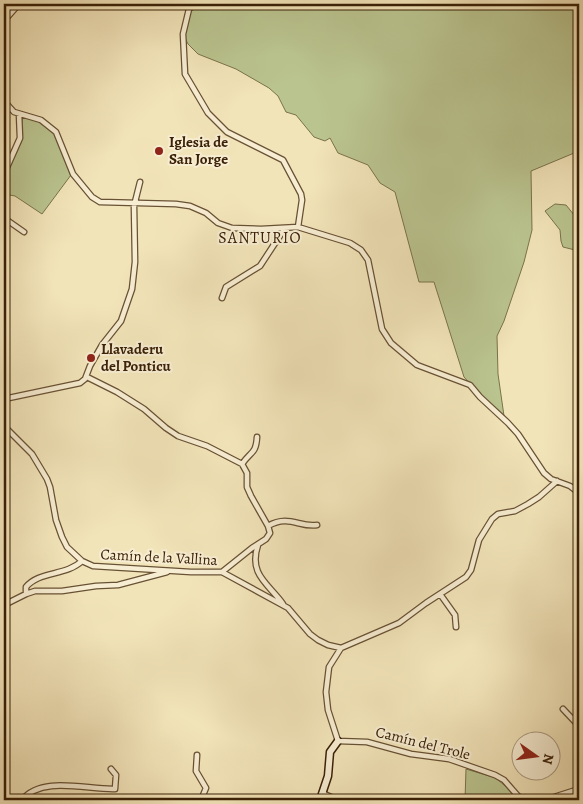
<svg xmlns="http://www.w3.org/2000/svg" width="583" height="804" viewBox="0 0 583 804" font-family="Alegreya,serif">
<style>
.green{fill:#bac48f;stroke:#7a724b}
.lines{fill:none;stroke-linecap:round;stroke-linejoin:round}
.street-casing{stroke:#685134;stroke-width:7}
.secondary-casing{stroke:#3a2007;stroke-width:9}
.street{stroke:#f7edd2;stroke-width:4.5}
.secondary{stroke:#f7edd2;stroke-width:6}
.poi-dot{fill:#8f2418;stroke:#f7edd2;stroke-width:2}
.labels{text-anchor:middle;stroke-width:4;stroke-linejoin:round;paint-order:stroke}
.poi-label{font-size:15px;font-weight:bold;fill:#3a2007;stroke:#f7edd2;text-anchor:start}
.street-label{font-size:15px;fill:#3a2007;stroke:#f7edd2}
.neighbourhood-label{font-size:16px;letter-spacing:1px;fill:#3a2007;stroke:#f7edd2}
</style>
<rect width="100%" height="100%" fill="#f2e4b9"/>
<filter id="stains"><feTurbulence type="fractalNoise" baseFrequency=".004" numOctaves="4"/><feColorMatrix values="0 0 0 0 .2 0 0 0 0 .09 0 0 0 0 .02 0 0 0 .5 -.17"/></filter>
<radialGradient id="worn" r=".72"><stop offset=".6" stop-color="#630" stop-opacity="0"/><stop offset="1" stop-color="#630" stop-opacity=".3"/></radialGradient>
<path class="green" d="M 196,4 L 579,4 L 579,75 L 574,77 L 573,80 L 579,78 L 579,151 L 531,171 L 532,230 L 524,262 L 504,321 L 497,336 L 498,374 L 504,416 L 484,399 L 464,377 L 434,282 L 419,282 L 395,192 L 380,183 L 368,165 L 338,153 L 330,138 L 325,141 L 314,137 L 296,115 L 286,112 L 278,96 L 269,88 L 236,69 L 198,54 L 188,44 L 183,34 L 188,13 Z
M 22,117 C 28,117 33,119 38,121 C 62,132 61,154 71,175 L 42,214 L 15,196 L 4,194 L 4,179 L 21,142 Z
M 555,204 L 566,205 L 579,221 L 579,251 L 563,247 L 561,241 L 560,230 L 545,211 Z
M 466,769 L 496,778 L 521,800 L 465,800 Z"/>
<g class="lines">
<defs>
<path id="street" d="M 196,4 L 189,9 L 183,34 L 185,74 L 208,113 L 227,132 L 283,160 L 301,194 L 302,200 L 298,227
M 4,21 L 19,4
M 4,101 L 14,112 L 41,120 L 56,132 L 73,174 L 92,197 L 100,202 L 176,204 L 190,206 L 206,213 L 218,223 L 232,228 L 261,229 L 298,227 L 350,243 L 361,250 L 368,260 L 382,329 L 391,343 L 417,365 L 470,385 L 480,397 L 508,423 L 518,434 L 544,473 L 551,479 L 570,486 L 579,493
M 4,174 L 20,138 L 19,114
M 4,218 L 24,232
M 222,298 L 226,287 L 260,266 L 283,231 L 284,228
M 87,377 L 117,392 L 144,409 L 166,428 L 178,436 L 207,446 L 242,464 L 247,473 L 247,487 L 251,496 L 268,526 L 270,533 L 266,539 L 252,548 L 222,572
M 4,399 L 80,383 L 85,379 L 90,366 L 102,345 L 121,321 L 132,289 L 135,262 L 134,206 L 140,182
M 4,426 L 32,454 L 47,479 L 50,487 L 56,520 L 62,537 L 67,547 L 82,561 L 93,566 L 191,572 L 222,572 L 288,608 L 310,634 L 318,640 L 328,645 L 341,648
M 242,464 C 251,451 256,454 257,437
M 557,481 L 539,497 L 528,504 L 515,511 L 498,514 L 492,519 L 479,540 L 471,570 L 466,577 L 426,603 L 399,623 L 341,648 L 329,667 L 326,692 L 328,710 L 338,741 L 367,742 L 411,754 L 449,759 L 495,775 L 504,780 L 518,796 L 523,799 L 551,798 L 579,789
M 268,526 C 289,514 300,528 317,525
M 258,545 C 248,575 269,584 283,604
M 26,594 L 26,587 C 39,571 66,576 82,561
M 440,594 L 455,615 L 456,627
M 4,605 L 26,594 L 35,591 L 62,591 L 96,586 L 118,585 L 167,572
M 563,709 L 579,726
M 197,755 L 196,771 L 206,788 L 201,800
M 322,793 L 338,800
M 22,800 C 42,775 87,790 115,789 L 116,775 L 111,769"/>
<path id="secondary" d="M 320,800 L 328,776 L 330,752 L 338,741"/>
</defs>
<use href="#street" class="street-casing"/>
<use href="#secondary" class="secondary-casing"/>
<use href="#street" class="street"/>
<use href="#secondary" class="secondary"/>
</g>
<g class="poi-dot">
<circle cx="159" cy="151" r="5"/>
<circle cx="91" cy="358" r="5"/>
</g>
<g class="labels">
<g class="poi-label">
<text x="169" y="147">Iglesia de<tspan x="169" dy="17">San Jorge</tspan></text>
<text x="101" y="354">Llavaderu<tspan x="101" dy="17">del Ponticu</tspan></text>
</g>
<g class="street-label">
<text transform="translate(159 557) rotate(3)" y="5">Camín de la Vallina</text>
<text transform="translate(423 743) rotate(14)" y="5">Camín del Trole</text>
</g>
<g class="neighbourhood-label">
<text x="260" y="243">SANTURIO</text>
</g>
</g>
<rect width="583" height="804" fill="none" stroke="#f2e4b9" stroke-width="20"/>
<rect x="5" y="5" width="573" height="794" fill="none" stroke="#3a2007" stroke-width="2.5"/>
<rect x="10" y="10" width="563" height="784" fill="none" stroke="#3a2007"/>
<g transform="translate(536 756) rotate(104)"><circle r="24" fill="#f7edd2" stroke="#ab9b81"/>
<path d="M0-4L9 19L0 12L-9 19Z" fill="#8f2418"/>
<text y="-8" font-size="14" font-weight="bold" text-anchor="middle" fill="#3a2007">N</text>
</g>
<rect width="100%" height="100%" filter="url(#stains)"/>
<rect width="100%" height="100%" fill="url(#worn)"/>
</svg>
